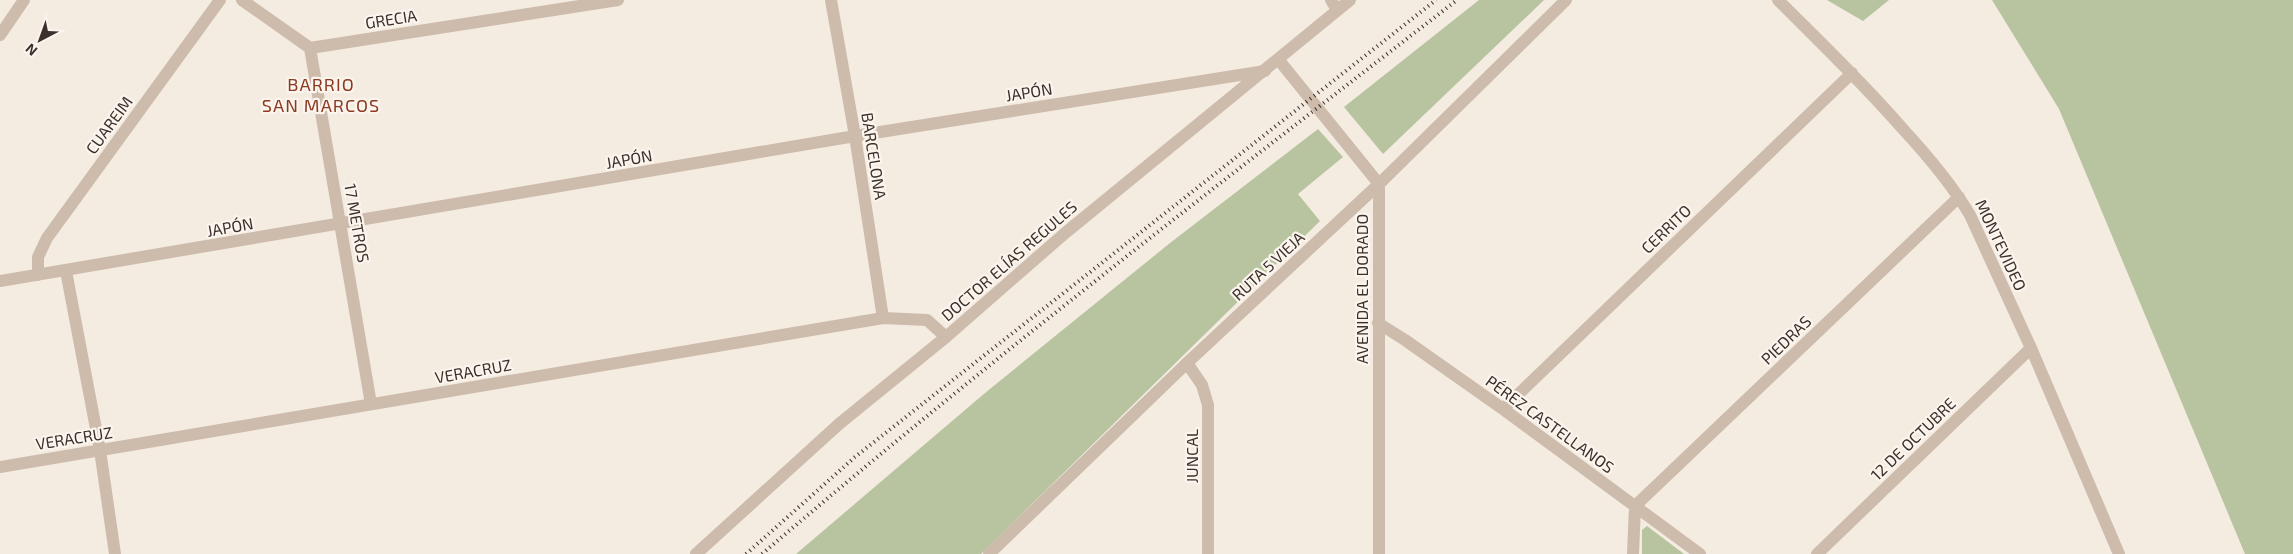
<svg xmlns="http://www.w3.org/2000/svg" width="2293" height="554" viewBox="0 0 2293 554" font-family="'Exo 2',sans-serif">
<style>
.green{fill:#b8c4a0}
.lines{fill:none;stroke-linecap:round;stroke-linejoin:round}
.minor{stroke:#cdbbac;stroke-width:12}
.tertiary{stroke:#cdbbac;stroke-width:12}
.rail{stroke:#3b302b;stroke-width:4;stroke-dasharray:1 4;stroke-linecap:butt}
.labels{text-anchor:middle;stroke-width:4.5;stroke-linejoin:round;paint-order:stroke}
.street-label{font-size:16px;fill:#3b302b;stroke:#fbf5ee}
.neighbourhood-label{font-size:18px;letter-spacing:1px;fill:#8c3b22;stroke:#fbf5ee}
</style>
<rect width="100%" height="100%" fill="#f4ebe1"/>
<path class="green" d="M 1479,0 L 1544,0 L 1383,154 L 1344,107 Z
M 1827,0 L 1889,0 L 1863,21 Z
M 1992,0 L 2293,0 L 2293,554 L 2245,554 L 2059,109 Z
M 1318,129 L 1343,157 L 1298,194 L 1320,221 L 981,554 L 796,554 L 985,393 L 1170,243 Z
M 1647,526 L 1684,554 L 1642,554 L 1642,530 Z"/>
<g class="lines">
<path class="minor" d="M 242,0 L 310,48 L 618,0
M 831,0 L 855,136 L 883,318
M 1331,0 L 1337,10
M 1778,0 C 1820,42 1863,83 1902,128 C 1927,155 1951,183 1970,215 L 2031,348 L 2119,554
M 0,35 L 24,0
M 310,48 L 371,404
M 66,271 L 100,450 L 115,554
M 38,275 L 38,257 L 47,238 L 220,0
M 0,281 L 855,136 L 1265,71
M 1378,323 L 1405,340 L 1503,409 L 1700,554
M 1187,363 L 1202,385 L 1208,405 L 1208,554
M 1503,409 L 1852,73
M 0,467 L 883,318 L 927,320 L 946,337
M 1633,554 L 1635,506 L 1959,197
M 1817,554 L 2031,348"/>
<path class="tertiary" d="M 1278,59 L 1379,184 L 1379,554
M 696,554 L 839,424 L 946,337 L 1064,234 L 1350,0
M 989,554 L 1187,363 L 1379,184 L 1566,0"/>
<path class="rail" d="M 746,554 L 855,457 L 1436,0
M 762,554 C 987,361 1223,181 1457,0"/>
</g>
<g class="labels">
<g class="street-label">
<text transform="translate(391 19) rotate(-9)" y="6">GRECIA</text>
<text transform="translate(1029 92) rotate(-9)" y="6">JAPÓN</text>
<text transform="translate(109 125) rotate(-54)" y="6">CUAREIM</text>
<text transform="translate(874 156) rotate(81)" y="6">BARCELONA</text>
<text transform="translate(629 159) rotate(-10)" y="6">JAPÓN</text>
<text transform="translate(357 223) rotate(80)" y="6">17 METROS</text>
<text transform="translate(230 227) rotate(-10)" y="6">JAPÓN</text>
<text transform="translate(1666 229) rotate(-44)" y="6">CERRITO</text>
<text transform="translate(2001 245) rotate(65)" y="6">MONTEVIDEO</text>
<text transform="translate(1009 261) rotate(-41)" y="6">DOCTOR ELÍAS REGULES</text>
<text transform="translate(1268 266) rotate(-43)" y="6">RUTA 5 VIEJA</text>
<text transform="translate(1362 289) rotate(-90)" y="6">AVENIDA EL DORADO</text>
<text transform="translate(1786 340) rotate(-44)" y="6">PIEDRAS</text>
<text transform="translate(473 371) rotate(-10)" y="6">VERACRUZ</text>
<text transform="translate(1550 424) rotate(36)" y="6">PÉREZ CASTELLANOS</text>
<text transform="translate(74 438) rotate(-9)" y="6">VERACRUZ</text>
<text transform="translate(1913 439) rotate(-44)" y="6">12 DE OCTUBRE</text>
<text transform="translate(1192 456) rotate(-90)" y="6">JUNCAL</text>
</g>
<g class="neighbourhood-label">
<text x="321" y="91">BARRIO<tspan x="321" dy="21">SAN MARCOS</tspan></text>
</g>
</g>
<g transform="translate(40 40) rotate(221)" stroke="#fbf5ee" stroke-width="4" paint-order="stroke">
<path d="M0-4L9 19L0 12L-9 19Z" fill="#3b302b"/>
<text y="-8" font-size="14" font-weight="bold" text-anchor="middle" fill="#3b302b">N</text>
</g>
</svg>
